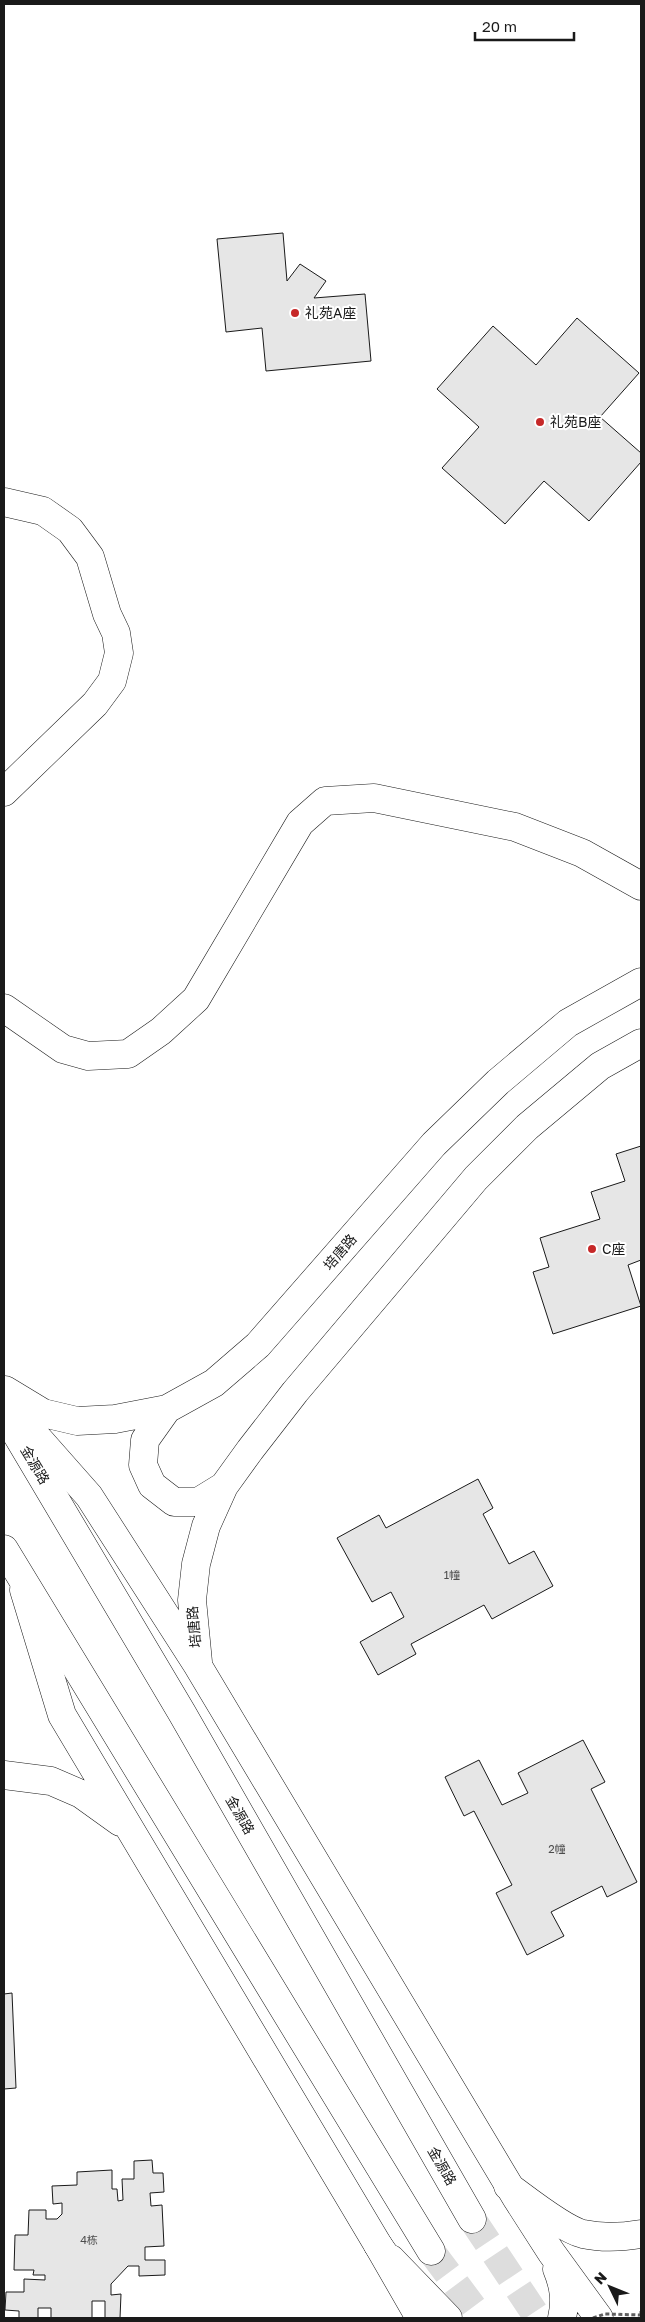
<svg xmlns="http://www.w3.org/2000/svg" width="645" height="2322" viewBox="0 0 645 2322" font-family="'Golos Text','Noto Sans SC',sans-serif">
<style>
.building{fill:#e6e6e6;stroke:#1a1a1a}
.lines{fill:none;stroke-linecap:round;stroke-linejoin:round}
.major-tunnel{stroke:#ddd;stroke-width:28;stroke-dasharray:28 14;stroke-linecap:butt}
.minor-casing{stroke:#1a1a1a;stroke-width:29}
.major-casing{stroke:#1a1a1a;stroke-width:29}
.path{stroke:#5f5f5f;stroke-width:3;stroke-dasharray:4 2.5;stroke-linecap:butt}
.minor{stroke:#fff;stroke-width:28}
.major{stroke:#fff;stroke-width:28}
.path-bridge{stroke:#5f5f5f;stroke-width:3;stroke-dasharray:4 2.5;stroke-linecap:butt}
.poi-dot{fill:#c62828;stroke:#fff;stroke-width:2}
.labels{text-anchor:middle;stroke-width:4;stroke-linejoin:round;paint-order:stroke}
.number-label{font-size:11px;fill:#4d4d4d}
.poi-label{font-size:14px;fill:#1a1a1a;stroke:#fff;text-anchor:start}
.street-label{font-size:14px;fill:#1a1a1a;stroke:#fff}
</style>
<rect width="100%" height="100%" fill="#fff"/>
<path class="building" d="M 283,233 L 287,281 L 300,264 L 326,281 L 314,298 L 365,294 L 371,361 L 266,371 L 262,328 L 226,332 L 217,239 Z
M 577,318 L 639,373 L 600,417 L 641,453 L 641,462 L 589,521 L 544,481 L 505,524 L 442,468 L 479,427 L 437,389 L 493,326 L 536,365 Z
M 641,1146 L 641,1260 L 628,1265 L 641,1306 L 553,1334 L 533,1272 L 549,1267 L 540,1238 L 600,1219 L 591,1192 L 625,1181 L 616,1154 Z
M 478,1479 L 493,1508 L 483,1514 L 509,1564 L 534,1551 L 553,1586 L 492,1619 L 484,1605 L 411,1644 L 416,1654 L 378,1675 L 360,1642 L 404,1617 L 391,1592 L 372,1602 L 337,1538 L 379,1515 L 386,1528 Z
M 583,1740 L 605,1782 L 591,1789 L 637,1882 L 607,1897 L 602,1886 L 551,1912 L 564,1936 L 527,1955 L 496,1893 L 512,1885 L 474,1811 L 464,1816 L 445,1777 L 479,1760 L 502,1805 L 528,1793 L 518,1773 Z
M 12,1993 L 16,2088 L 4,2089 L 4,1994 Z
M 152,2160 L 153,2173 L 163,2173 L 164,2192 L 150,2193 L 151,2206 L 162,2205 L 164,2246 L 145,2247 L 145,2260 L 165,2260 L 165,2275 L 139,2276 L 139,2266 L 128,2266 L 111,2284 L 111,2295 L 121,2294 L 120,2318 L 105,2318 L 105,2301 L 92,2301 L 92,2318 L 51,2318 L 51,2308 L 38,2308 L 38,2318 L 19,2318 L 19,2311 L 5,2310 L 6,2292 L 24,2292 L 24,2279 L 45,2280 L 45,2275 L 33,2275 L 34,2270 L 14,2270 L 15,2235 L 28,2235 L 29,2210 L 46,2210 L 46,2219 L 57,2219 L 62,2214 L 62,2203 L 53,2204 L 52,2186 L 77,2185 L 77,2172 L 112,2170 L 112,2189 L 117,2189 L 118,2201 L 123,2200 L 122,2179 L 134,2179 L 134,2161 Z"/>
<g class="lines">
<path class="major-tunnel" d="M 472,2219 L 538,2318
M 431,2251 L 481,2318"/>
<defs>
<path id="minor" d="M 4,502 L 43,511 L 70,530 L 90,557 L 107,614 L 116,633 L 119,653 L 112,681 L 95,704 L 4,792
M 4,1008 L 63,1049 L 88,1056 L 128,1054 L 161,1031 L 196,999 L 300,823 L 325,801 L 374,798 L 515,827 L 582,853 L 641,886
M 5,1390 L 43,1413 L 77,1421 L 115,1419 L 167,1409 L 214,1383 L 258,1345 L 434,1144 L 498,1082 L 568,1023 L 641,982
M 6,1402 L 89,1496 L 198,1666 L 517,2199 L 551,2252 L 599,2318
M 167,1409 L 145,1440 L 143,1465 L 152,1485 L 174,1502 L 198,1502 L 224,1486
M 24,1590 L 62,1715 L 378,2245 L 392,2265
M 198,1662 L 192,1600 L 196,1564 L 206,1526 L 224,1486 L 250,1450 L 295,1392 L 476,1178 L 527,1127 L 600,1066 L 641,1043
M 4,1775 L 51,1781 L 81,1794 L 120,1822
M 391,2259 L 448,2318
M 557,2269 C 564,2286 566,2300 562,2318"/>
<path id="major" d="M 4,1413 L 182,1713 L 472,2219
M 4,1549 L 431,2251
M 508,2186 C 526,2199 563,2229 583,2234 C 601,2238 623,2237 641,2234
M 378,2245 L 420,2318"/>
</defs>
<use href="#minor" class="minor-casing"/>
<use href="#major" class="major-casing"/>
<path class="path" d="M 641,2315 L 641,2311"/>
<use href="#minor" class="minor"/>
<use href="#major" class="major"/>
<path class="path-bridge" d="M 593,2318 L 605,2314 L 641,2315"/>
</g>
<g class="poi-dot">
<circle cx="295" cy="313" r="5"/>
<circle cx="540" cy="422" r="5"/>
<circle cx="592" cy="1249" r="5"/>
</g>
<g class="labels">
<g class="number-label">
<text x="452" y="1579">1幢</text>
<text x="557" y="1853">2幢</text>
<text x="89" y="2244">4栋</text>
</g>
<g class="poi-label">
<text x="305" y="318">礼苑A座</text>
<text x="550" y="427">礼苑B座</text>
<text x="602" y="1254">C座</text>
</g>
<g class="street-label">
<text transform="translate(340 1252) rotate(-49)" y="5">培唐路</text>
<text transform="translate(35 1465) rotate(59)" y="5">金源路</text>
<text transform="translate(194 1627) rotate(-95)" y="5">培唐路</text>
<text transform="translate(240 1815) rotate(60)" y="5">金源路</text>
<text transform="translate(442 2166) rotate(60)" y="5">金源路</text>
</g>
</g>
<rect width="645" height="2322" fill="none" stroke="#1a1a1a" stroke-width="10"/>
<g transform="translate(610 2287) rotate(313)" stroke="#ffffff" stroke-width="4" paint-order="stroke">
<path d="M0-4L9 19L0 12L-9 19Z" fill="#1a1a1a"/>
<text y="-8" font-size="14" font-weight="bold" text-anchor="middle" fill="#1a1a1a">N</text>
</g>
<path d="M475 32v8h99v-8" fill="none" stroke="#1a1a1a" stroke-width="2.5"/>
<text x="482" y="32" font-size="15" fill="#1a1a1a" stroke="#ffffff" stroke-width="4" paint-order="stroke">20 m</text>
</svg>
